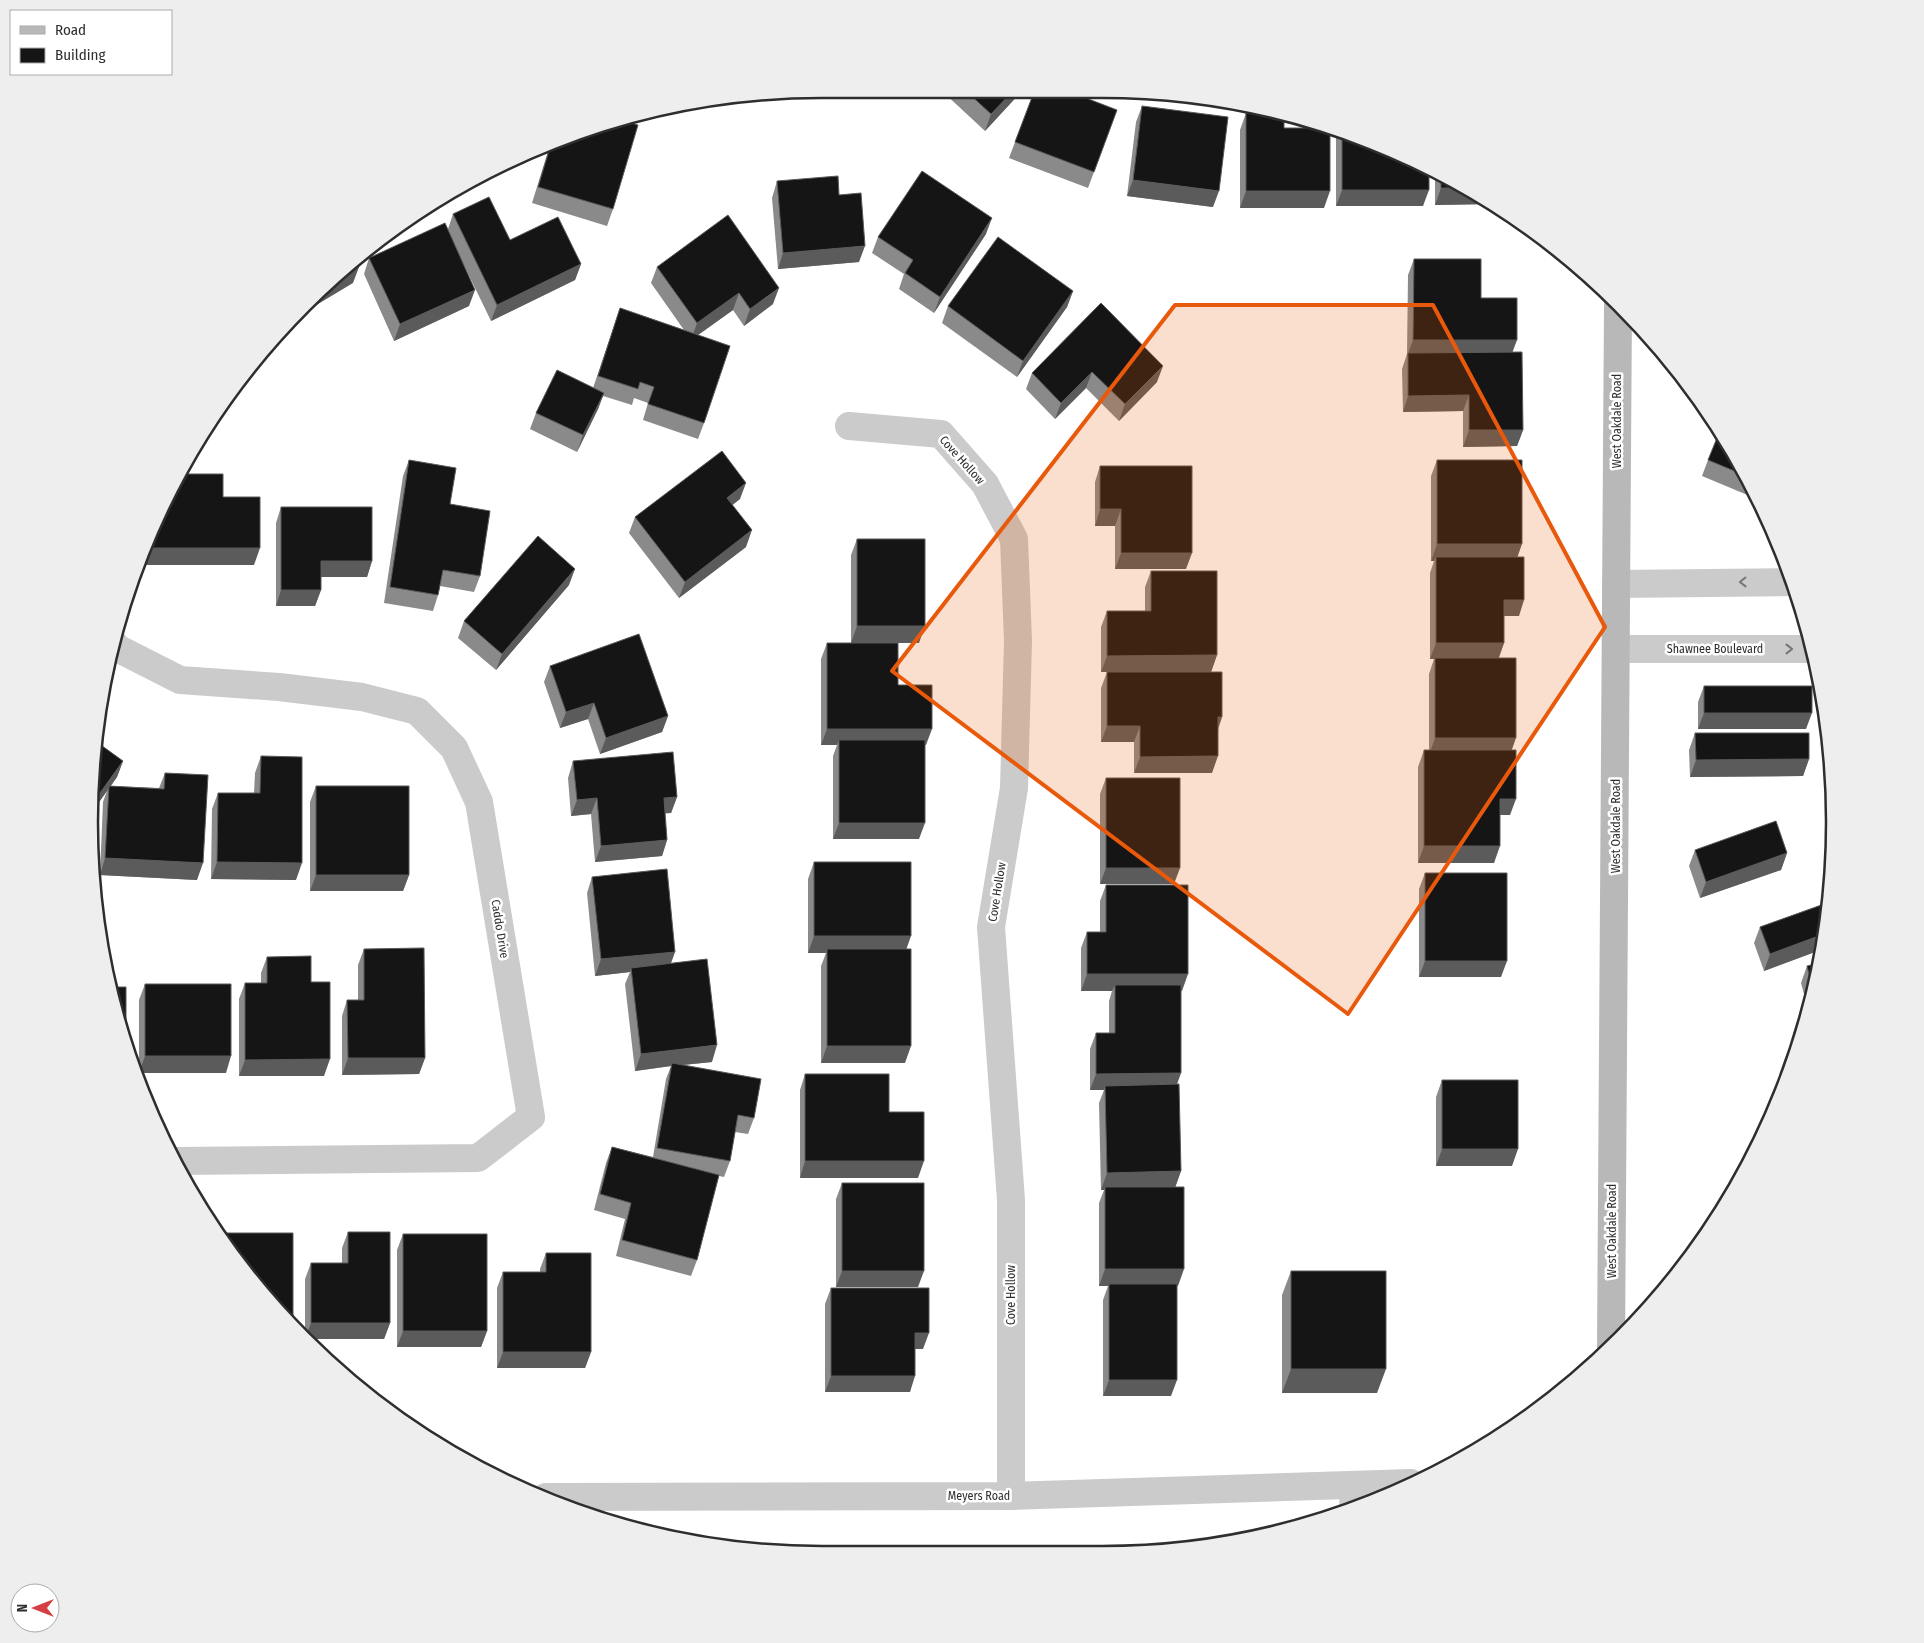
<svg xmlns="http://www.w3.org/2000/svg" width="1924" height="1643" viewBox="0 0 1924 1643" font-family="'Fira Sans Condensed',sans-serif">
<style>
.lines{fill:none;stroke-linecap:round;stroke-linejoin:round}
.lane{stroke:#cbcbcb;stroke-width:16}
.street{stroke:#cbcbcb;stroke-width:28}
.secondary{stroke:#b8b8b8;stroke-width:28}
.wall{fill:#8a8a8a}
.shaded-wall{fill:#5b5b5b}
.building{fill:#151515;stroke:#5b5b5b}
.oneway{stroke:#757575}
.marked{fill:#e8590c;fill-opacity:0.2;stroke:#e8590c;stroke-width:4;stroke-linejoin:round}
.labels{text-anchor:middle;stroke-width:5;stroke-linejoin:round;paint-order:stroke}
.street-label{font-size:12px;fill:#2e2e2e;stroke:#fff}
.rim{fill:none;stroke:#2e2e2e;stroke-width:2.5}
</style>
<rect width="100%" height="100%" fill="#fff"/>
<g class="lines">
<path class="lane" d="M 1347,1509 L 1348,1485"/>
<path class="street" d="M 849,426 L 941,434 L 985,484 L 1014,539 L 1018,641 L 1014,788 L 991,927 L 1011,1200 L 1011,1496
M 1616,584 L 1792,582
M 112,641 L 117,648 L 180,680 L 279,687 L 362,697 L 417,711 L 454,748 L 479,802 L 531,1117 L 478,1158 L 176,1161
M 1617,649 L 1812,649
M 546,1497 L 1011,1496 L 1411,1483"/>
<path class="secondary" d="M 1611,1347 L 1618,305"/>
</g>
<path class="wall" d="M 942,91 L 1021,92 L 985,131 Z
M 1034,92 L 1117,110 L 1088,188 L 1009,158 Z
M 1142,106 L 1213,207 L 1127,196 L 1136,122 Z
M 1246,113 L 1284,128 L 1324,208 L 1240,208 L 1240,130 Z
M 618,119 L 613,209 L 607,226 L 532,203 L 550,145 Z
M 1336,130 L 1426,164 L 1423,206 L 1336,206 Z
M 1435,170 L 1491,204 L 1435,205 Z
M 777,181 L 839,195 L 859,262 L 778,269 L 772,198 Z
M 453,214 L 510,240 L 581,264 L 575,280 L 491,321 L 463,263 L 469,306 L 394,341 L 364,274 L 369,258 L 448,229 Z
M 986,234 L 934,313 L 899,289 L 904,274 L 872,253 L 878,237 Z
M 1414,259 L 1513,352 L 1523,430 L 1517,446 L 1463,447 L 1463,411 L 1403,412 L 1402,369 L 1407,354 L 1408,275 Z
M 657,267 L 773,304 L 744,326 L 733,310 L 698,335 L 704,423 L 698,439 L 643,420 L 648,403 L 634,398 L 632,405 L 603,396 L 598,409 L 577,452 L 530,429 L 536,413 L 593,388 L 620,308 L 684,330 L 651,283 Z
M 1073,291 L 1067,307 L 1017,377 L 942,323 L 948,306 Z
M 1101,303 L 1157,382 L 1119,421 L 1086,388 L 1055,419 L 1026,389 L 1032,373 Z
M 1693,391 L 1701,400 L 1693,400 Z
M 1722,434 L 1757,499 L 1702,476 L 1708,460 Z
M 409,460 L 450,504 L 480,576 L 474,592 L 440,586 L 438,595 L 433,611 L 384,603 L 403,476 Z
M 1437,460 L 1517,557 L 1519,616 L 1504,616 L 1504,643 L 1499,658 L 1512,750 L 1510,815 L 1500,815 L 1494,863 L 1418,863 L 1418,767 L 1424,750 L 1429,750 L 1429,674 L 1434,659 L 1430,659 L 1430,573 L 1434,561 L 1431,561 L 1431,476 Z
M 1100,466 L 1186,569 L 1115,569 L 1115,526 L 1095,526 L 1095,482 Z
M 740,499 L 732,505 L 746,547 L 679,598 L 629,533 L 635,517 Z
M 281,507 L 372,561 L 367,577 L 321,577 L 321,590 L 315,606 L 276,606 L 276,523 Z
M 857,539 L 919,643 L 851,643 L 851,555 Z
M 1151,571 L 1217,655 L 1211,672 L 1222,717 L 1218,730 L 1212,773 L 1134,773 L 1134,742 L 1101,742 L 1101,688 L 1107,672 L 1101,672 L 1101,627 L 1107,611 L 1145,611 L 1145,587 Z
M 569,585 L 496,670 L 458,638 L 464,621 Z
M 827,643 L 898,685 L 926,745 L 925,745 L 919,839 L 833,839 L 833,756 L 837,745 L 821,745 L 821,659 Z
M 550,666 L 668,716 L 662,732 L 600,754 L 588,719 L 560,728 L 544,682 Z
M 1704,686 L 1806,729 L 1698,729 L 1698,702 Z
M 1695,733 L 1809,759 L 1803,776 L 1690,777 L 1689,750 Z
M 261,756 L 296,880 L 211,879 L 212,809 L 218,793 L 254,793 L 255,773 Z
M 123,761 L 117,777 L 111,786 L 159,788 L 165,773 L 197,880 L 100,875 L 103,802 L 107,791 L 89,816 Z
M 573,761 L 677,797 L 671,813 L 665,813 L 667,840 L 662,856 L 595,862 L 591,814 L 571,816 L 568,778 Z
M 1106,778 L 1174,884 L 1100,884 L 1100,794 Z
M 316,786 L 409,875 L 403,891 L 310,891 L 310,802 Z
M 1695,850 L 1787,853 L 1781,870 L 1700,898 L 1689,866 Z
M 814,862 L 907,949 L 905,1063 L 821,1063 L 821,966 L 826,953 L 808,953 L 808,879 Z
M 1425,873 L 1501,977 L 1419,977 L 1419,889 Z
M 592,877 L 675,952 L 671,963 L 712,1062 L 683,1065 L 754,1118 L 748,1134 L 735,1132 L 730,1161 L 724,1177 L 719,1176 L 697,1260 L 691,1276 L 616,1256 L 625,1219 L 594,1210 L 606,1163 L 612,1147 L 653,1157 L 666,1079 L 671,1066 L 635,1071 L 625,984 L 630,972 L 595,976 L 587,893 Z
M 1106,885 L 1182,991 L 1181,991 L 1177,1085 L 1181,1171 L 1175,1187 L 1178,1286 L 1177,1286 L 1171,1396 L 1103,1396 L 1103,1300 L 1108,1286 L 1099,1286 L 1099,1203 L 1104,1190 L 1101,1190 L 1099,1103 L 1104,1090 L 1090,1090 L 1090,1049 L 1096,1033 L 1109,1033 L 1109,1001 L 1112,991 L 1081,991 L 1081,948 L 1087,932 L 1100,932 L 1100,901 Z
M 1827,903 L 1823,949 L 1764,971 L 1754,943 L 1760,927 Z
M 364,949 L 425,1058 L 419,1074 L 342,1075 L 342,1016 L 347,1000 L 358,1000 L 358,965 Z
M 267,957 L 311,982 L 324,1076 L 239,1076 L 239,999 L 245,983 L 261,983 L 261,973 Z
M 1821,965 L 1808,1009 L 1801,983 L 1807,966 Z
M 145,984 L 226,1073 L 139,1073 L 139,1000 Z
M 805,1074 L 889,1112 L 918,1178 L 800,1178 L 800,1090 Z
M 1442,1080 L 1512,1166 L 1436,1166 L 1436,1097 Z
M 842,1183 L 918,1287 L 836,1287 L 836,1199 Z
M 348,1232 L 390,1323 L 384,1339 L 309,1339 L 305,1334 L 305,1279 L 311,1263 L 342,1263 L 342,1248 Z
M 403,1234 L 487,1331 L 481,1347 L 397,1347 L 397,1250 Z
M 546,1253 L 591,1352 L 585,1368 L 497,1368 L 497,1288 L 503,1272 L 540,1272 L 540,1269 Z
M 1291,1271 L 1377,1393 L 1282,1393 L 1282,1295 Z
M 831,1288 L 923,1349 L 915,1349 L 910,1392 L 825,1392 L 825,1304 Z"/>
<path class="shaded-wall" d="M 1012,92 L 1021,92 L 985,131 L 991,114 Z
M 1133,180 L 1219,191 L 1213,207 L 1127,196 Z
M 1441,188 L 1465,188 L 1491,204 L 1435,205 Z
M 1342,190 L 1429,190 L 1423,206 L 1336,206 Z
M 1246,191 L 1330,191 L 1324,208 L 1240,208 Z
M 992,218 L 986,234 L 934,313 L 940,297 Z
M 865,246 L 859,262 L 778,269 L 783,253 Z
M 581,264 L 575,280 L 491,321 L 497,305 Z
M 359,267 L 353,283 L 298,316 L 322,290 Z
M 779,288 L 773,304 L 744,326 L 750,309 Z
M 475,290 L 469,306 L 394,341 L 400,324 Z
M 1073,291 L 1067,307 L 1017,377 L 1023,361 Z
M 739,293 L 733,310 L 691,340 L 697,323 Z
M 1413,340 L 1517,340 L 1511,356 L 1407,356 Z
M 1163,366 L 1157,382 L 1119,421 L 1125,404 Z
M 1092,372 L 1086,388 L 1055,419 L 1061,403 Z
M 604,393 L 598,409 L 577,452 L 583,435 Z
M 1696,394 L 1701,400 L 1693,400 Z
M 1469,395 L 1463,411 L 1403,412 L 1408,396 Z
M 1469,430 L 1523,430 L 1517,446 L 1463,447 Z
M 746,483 L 740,499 L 721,514 L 727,498 Z
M 1100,509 L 1121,509 L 1115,526 L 1095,526 Z
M 752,530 L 746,547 L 679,598 L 685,582 Z
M 1437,544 L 1522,544 L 1516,561 L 1436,557 L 1434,561 L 1431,561 Z
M 142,548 L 260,548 L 254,565 L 137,565 Z
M 1121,553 L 1192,553 L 1186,569 L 1115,569 Z
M 321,561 L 372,561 L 367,577 L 315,577 Z
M 575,569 L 569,585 L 496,670 L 502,654 Z
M 281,590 L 321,590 L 315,606 L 276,606 Z
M 1504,600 L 1524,600 L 1519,616 L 1498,616 Z
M 857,626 L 925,626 L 919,643 L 851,643 Z
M 1436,643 L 1504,643 L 1498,659 L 1435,658 L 1434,659 L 1430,659 Z
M 1217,655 L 1211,672 L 1101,672 L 1107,656 Z
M 594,703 L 588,719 L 560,728 L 566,712 Z
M 1704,713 L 1812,713 L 1806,729 L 1698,729 Z
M 668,716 L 662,732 L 600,754 L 606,738 Z
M 1218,717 L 1222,717 L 1216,733 Z
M 1107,726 L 1140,726 L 1134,742 L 1101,742 Z
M 827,729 L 932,729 L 926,745 L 839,745 L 839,740 L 837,745 L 821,745 Z
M 1435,738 L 1516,738 L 1510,755 L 1429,755 Z
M 1218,756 L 1212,773 L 1134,773 L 1140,757 Z
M 1809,759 L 1803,776 L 1690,777 L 1696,760 Z
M 123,761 L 117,777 L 109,788 L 109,786 L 107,791 L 89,816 L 90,807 Z
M 677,797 L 671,813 L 658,814 L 664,798 Z
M 597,798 L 591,814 L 571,816 L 577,800 Z
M 1500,799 L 1516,799 L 1510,815 L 1494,815 Z
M 839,823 L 925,823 L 919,839 L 833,839 Z
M 667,840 L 662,856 L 595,862 L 601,846 Z
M 1424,846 L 1500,846 L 1494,863 L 1418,863 Z
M 1787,853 L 1781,870 L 1700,898 L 1706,882 Z
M 105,858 L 203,863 L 197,880 L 100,875 Z
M 217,862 L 302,863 L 296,880 L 211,879 Z
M 1106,868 L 1180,868 L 1174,884 L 1100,884 Z
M 316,875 L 409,875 L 403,891 L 310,891 Z
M 1824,934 L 1823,949 L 1764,971 L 1770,954 Z
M 814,936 L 911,936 L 905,953 L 827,949 L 826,953 L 808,953 Z
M 675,952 L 669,968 L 631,968 L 630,972 L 595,976 L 601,959 Z
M 1425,961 L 1507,961 L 1501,977 L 1419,977 Z
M 1087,974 L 1188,974 L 1182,991 L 1115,991 L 1115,985 L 1112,991 L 1081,991 Z
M 717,1045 L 712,1062 L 672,1066 L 672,1063 L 671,1066 L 635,1071 L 641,1054 Z
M 827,1046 L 911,1046 L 905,1063 L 821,1063 Z
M 145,1056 L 231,1056 L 226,1073 L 139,1073 Z
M 348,1058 L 425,1058 L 419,1074 L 342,1075 Z
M 330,1059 L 324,1076 L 239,1076 L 245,1060 Z
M 1181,1073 L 1175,1090 L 1105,1086 L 1104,1090 L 1090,1090 L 1096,1074 Z
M 1442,1149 L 1518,1149 L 1512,1166 L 1436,1166 Z
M 805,1161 L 924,1161 L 918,1178 L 800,1178 Z
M 1181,1171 L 1175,1188 L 1105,1187 L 1104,1190 L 1101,1190 L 1107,1173 Z
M 1105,1269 L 1184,1269 L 1178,1286 L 1109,1286 L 1109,1284 L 1108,1286 L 1099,1286 Z
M 842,1271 L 924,1271 L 918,1287 L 836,1287 Z
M 311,1323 L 390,1323 L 384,1339 L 309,1339 L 306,1336 Z
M 403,1331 L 487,1331 L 481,1347 L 397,1347 Z
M 915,1333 L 929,1333 L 923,1349 L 910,1349 Z
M 503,1352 L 591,1352 L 585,1368 L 497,1368 Z
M 1291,1369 L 1386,1369 L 1377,1393 L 1282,1393 Z
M 831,1376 L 915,1376 L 910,1392 L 825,1392 Z
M 1109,1380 L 1177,1380 L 1171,1396 L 1103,1396 Z"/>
<path class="building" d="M 966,91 L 1012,92 L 991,114 Z
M 1034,92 L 1073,93 L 1117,110 L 1094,172 L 1015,142 Z
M 1142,106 L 1228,117 L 1219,191 L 1133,180 Z
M 1246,113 L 1284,113 L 1284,128 L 1330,128 L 1330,191 L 1246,191 Z
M 618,119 L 638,125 L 613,209 L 538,187 L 551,144 Z
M 1342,132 L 1426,164 L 1429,166 L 1429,190 L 1342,190 Z
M 922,171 L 992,218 L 940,297 L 905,273 L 913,260 L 878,237 Z
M 1441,173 L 1465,188 L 1441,188 Z
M 838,176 L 839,195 L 861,193 L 865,246 L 783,253 L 777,181 Z
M 489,197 L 510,240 L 558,217 L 581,264 L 497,305 L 453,214 Z
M 728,215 L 779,288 L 750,309 L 739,293 L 697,323 L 657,267 Z
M 445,223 L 475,290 L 400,324 L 369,258 Z
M 998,237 L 1073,291 L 1023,361 L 948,306 Z
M 354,258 L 359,267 L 322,290 L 338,271 Z
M 1414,259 L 1481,259 L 1481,298 L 1517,298 L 1517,340 L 1413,340 Z
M 1101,303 L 1163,366 L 1125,404 L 1092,372 L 1061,403 L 1032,373 Z
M 620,308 L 730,346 L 704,423 L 648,404 L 654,387 L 640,382 L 638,389 L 598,376 Z
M 1522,352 L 1523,430 L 1469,430 L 1469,395 L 1408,396 L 1408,353 Z
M 557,370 L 604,393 L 583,435 L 536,413 Z
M 1719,433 L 1722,434 L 1744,475 L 1708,460 Z
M 722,451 L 746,483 L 727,498 L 752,530 L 685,582 L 635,517 Z
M 409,460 L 456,468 L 450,504 L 490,511 L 480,576 L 443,570 L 438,595 L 390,587 Z
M 1437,460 L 1522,460 L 1522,544 L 1437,544 Z
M 1100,466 L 1192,466 L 1192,553 L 1121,553 L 1121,509 L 1100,509 Z
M 180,474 L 223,474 L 223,497 L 260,497 L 260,548 L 142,548 L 144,541 Z
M 281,507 L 372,507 L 372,561 L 321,561 L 321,590 L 281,590 Z
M 538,536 L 575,569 L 502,654 L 464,621 Z
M 857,539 L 925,539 L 925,626 L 857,626 Z
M 1436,557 L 1524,557 L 1524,600 L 1504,600 L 1504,643 L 1436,643 Z
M 1151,571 L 1217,571 L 1217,655 L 1107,656 L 1107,611 L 1151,611 Z
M 639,634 L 668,716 L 606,738 L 594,703 L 566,712 L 550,666 Z
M 827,643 L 898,643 L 898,685 L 932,685 L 932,729 L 827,729 Z
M 1435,658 L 1516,658 L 1516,738 L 1435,738 Z
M 1107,672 L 1222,672 L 1222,717 L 1218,717 L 1218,756 L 1140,757 L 1140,726 L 1107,726 Z
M 1704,686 L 1812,686 L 1812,713 L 1704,713 Z
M 1695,733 L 1809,733 L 1809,759 L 1696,760 Z
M 94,740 L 123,761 L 90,807 Z
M 839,740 L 925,740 L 925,823 L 839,823 Z
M 1424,750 L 1516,750 L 1516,799 L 1500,799 L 1500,846 L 1424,846 Z
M 673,752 L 677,797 L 664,798 L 667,840 L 601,846 L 597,798 L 577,800 L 573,761 Z
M 261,756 L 302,757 L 302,863 L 217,862 L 218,793 L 260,793 Z
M 165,773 L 208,775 L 203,863 L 105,858 L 109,786 L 164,789 Z
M 1106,778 L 1180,778 L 1180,868 L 1106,868 Z
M 316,786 L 409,786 L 409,875 L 316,875 Z
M 1776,821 L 1787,853 L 1706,882 L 1695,850 Z
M 814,862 L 911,862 L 911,936 L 814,936 Z
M 667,869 L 675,952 L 601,959 L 592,877 Z
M 1425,873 L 1507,873 L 1507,961 L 1425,961 Z
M 1106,885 L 1188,885 L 1188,974 L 1087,974 L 1087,932 L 1106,932 Z
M 1827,903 L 1824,934 L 1770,954 L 1760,927 Z
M 424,948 L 425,1058 L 348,1058 L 347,1000 L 364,1000 L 364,949 Z
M 827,949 L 911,949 L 911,1046 L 827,1046 Z
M 311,956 L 311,982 L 330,982 L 330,1059 L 245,1060 L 245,983 L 267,983 L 267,957 Z
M 707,959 L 717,1045 L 641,1054 L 631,968 Z
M 1821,963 L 1821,965 L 1813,991 L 1807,966 Z
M 145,984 L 231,984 L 231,1056 L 145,1056 Z
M 1115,985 L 1181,985 L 1181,1073 L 1096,1074 L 1096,1033 L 1115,1033 Z
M 114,987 L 126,987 L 126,1031 Z
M 672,1063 L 761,1079 L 754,1118 L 738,1115 L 730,1161 L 657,1148 Z
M 805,1074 L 889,1074 L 889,1112 L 924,1112 L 924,1161 L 805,1161 Z
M 1442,1080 L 1518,1080 L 1518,1149 L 1442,1149 Z
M 1179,1084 L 1181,1171 L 1107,1173 L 1105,1086 Z
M 612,1147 L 719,1175 L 697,1260 L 622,1240 L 631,1203 L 600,1194 Z
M 842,1183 L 924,1183 L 924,1271 L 842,1271 Z
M 1105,1187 L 1184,1187 L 1184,1269 L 1105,1269 Z
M 348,1232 L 390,1232 L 390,1323 L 311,1323 L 311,1263 L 348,1263 Z
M 216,1233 L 293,1233 L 293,1321 Z
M 403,1234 L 487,1234 L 487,1331 L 403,1331 Z
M 546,1253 L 591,1253 L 591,1352 L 503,1352 L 503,1272 L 546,1272 Z
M 1291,1271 L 1386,1271 L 1386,1369 L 1291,1369 Z
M 1109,1284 L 1177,1284 L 1177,1380 L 1109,1380 Z
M 831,1288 L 929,1288 L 929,1333 L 915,1333 L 915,1376 L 831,1376 Z"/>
<defs><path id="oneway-chevron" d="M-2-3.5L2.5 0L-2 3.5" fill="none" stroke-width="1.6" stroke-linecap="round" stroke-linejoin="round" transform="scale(1.25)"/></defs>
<g class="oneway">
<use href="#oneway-chevron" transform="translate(1743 582) rotate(179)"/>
<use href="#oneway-chevron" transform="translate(1789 649)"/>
</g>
<path class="marked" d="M 1175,305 L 1433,305 L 1605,627 L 1348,1014 L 892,671 Z"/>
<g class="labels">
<g class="street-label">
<text transform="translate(1617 421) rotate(-90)" y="4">West Oakdale Road</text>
<text transform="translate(962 460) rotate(48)" y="4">Cove Hollow</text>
<text x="1715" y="653">Shawnee Boulevard</text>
<text transform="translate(1616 826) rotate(-90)" y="4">West Oakdale Road</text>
<text transform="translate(997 892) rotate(-81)" y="4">Cove Hollow</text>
<text transform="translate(500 929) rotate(81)" y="4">Caddo Drive</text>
<text transform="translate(1612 1231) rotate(-90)" y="4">West Oakdale Road</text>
<text transform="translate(1011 1295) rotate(-90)" y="4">Cove Hollow</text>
<text x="979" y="1500">Meyers Road</text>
</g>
</g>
<path d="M0 0H1924V1643H0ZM822 98H1102A724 724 0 0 1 1826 822V822A724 724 0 0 1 1102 1546H822A724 724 0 0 1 98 822V822A724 724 0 0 1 822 98Z" fill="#eee" fill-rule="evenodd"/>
<path class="rim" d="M822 98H1102A724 724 0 0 1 1826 822V822A724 724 0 0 1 1102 1546H822A724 724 0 0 1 98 822V822A724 724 0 0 1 822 98Z"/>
<rect x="10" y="10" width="162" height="65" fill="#ffffff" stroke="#ababab"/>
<rect x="20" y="26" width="25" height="8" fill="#b8b8b8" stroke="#ababab"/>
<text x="55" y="35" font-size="15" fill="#2e2e2e">Road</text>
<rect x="20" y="48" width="25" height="15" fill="#151515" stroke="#ababab"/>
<text x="55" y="60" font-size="15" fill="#2e2e2e">Building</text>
<g transform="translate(35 1608) rotate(270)"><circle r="24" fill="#ffffff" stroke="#ababab"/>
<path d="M0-4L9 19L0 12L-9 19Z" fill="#d73e41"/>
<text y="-8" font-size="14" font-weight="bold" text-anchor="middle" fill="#2e2e2e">N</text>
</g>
</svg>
